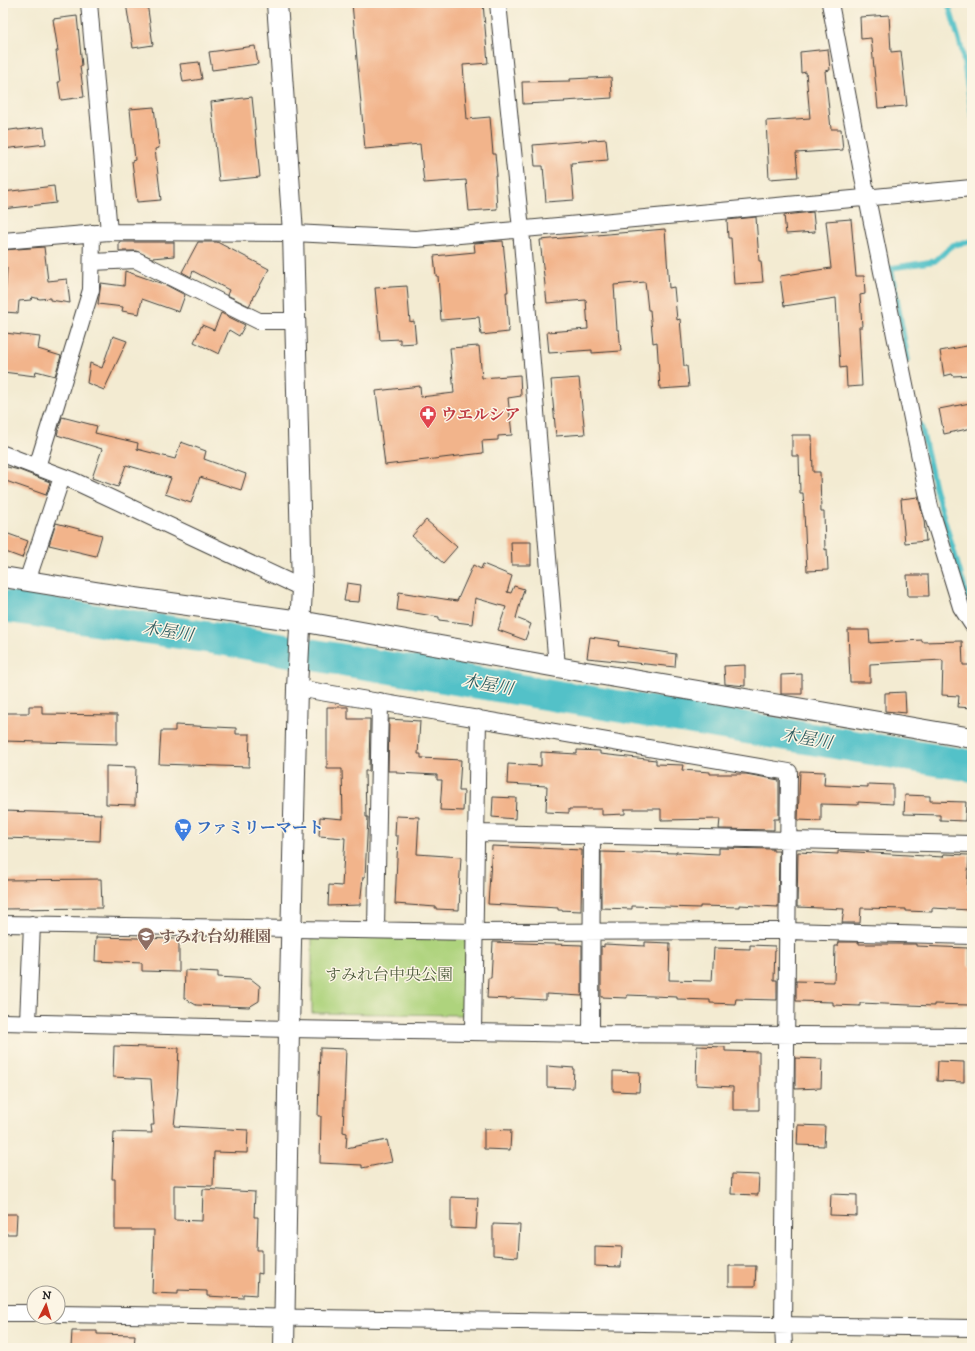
<svg xmlns="http://www.w3.org/2000/svg" width="975" height="1351" viewBox="0 0 975 1351" font-family="'IM FELL DW Pica','Noto Serif JP',serif">
<style>
.green{fill:#aed37d;stroke:#65784c}
.lines{fill:none;stroke-linecap:round;stroke-linejoin:round}
.stream{stroke:#53c1c8;stroke-width:5.5}
.river{stroke:#53c1c8;stroke-width:32}
.building{fill:#f2b48b}
.minor-casing{stroke:#3c3b37;stroke-width:18}
.tertiary-casing{stroke:#3c3b37;stroke-width:22}
.minor{stroke:#fff;stroke-width:16}
.tertiary{stroke:#fff;stroke-width:20}
.labels{text-anchor:middle;stroke-width:3;stroke-linejoin:round;paint-order:stroke}
.health-label{font-size:16px;font-weight:bold;fill:#be3a42;stroke:#fcf5e5;text-anchor:start}
.shop-label{font-size:16px;font-weight:bold;fill:#366cbe;stroke:#fcf5e5;text-anchor:start}
.education-label{font-size:16px;font-weight:bold;fill:#785e54;stroke:#fcf5e5;text-anchor:start}
.park-label{font-size:16px;fill:#4f5c3e;stroke:#fcf5e5}
.water-label{font-size:17px;font-style:italic;fill:#325e61;stroke:#fcf5e5}
</style>
<rect width="100%" height="100%" fill="#fcf5e5"/>
<filter id="ink" filterUnits="userSpaceOnUse"><feTurbulence type="fractalNoise" baseFrequency=".025" numOctaves="2"/><feDisplacementMap in="SourceGraphic" scale="8" xChannelSelector="R" yChannelSelector="G"/><feConvolveMatrix kernelMatrix="1 2 1 2 8 2 1 2 1" color-interpolation-filters="sRGB"/></filter>
<filter id="wash" filterUnits="userSpaceOnUse"><feTurbulence type="fractalNoise" baseFrequency=".012" numOctaves="4" result="noise"/><feDisplacementMap in="SourceGraphic" scale="16" xChannelSelector="R" yChannelSelector="G"/><feGaussianBlur stdDeviation="0.9" result="paint"/><feColorMatrix in="noise" values="0 0 0 0 0 0 0 0 0 0 0 0 0 0 0 0 0 1.4 0 .05"/><feComposite in="paint" operator="in"/></filter>
<g filter="url(#wash)">
<rect width="100%" height="100%" fill="#f3ebd2"/>
<path class="green" d="M 312,933 L 466,934 L 466,1015 L 312,1013 Z"/>
<g class="lines">
<path class="stream" d="M 948,3 L 962,50 L 972,115
M 908,360 L 891,268 L 935,261 L 953,245 L 972,241
M 921,425 L 935,488 L 968,599 L 972,606"/>
<path class="river" d="M 3,606 L 225,640 L 972,766"/>
</g>
<g id="blocks">
<path class="building" d="M 126,3 L 147,3 L 153,45 L 133,48 Z
M 352,3 L 483,3 L 488,63 L 463,65 L 467,119 L 490,117 L 493,154 L 495,154 L 497,175 L 495,175 L 497,209 L 469,211 L 466,180 L 424,183 L 420,144 L 365,149 Z
M 889,15 L 891,52 L 901,51 L 907,106 L 878,108 L 871,38 L 861,39 L 860,17 Z
M 77,16 L 82,66 L 80,66 L 84,97 L 61,100 L 58,82 L 60,82 L 56,51 L 58,51 L 53,19 Z
M 255,46 L 258,64 L 212,70 L 209,52 Z
M 828,49 L 830,70 L 825,71 L 831,129 L 841,129 L 843,150 L 796,153 L 798,177 L 769,179 L 766,121 L 810,118 L 806,72 L 801,73 L 800,52 Z
M 199,62 L 202,79 L 183,82 L 180,64 Z
M 611,77 L 612,98 L 564,101 L 565,102 L 523,104 L 522,82 L 570,81 L 570,79 Z
M 252,97 L 260,177 L 219,181 L 211,102 Z
M 154,107 L 159,148 L 155,149 L 161,200 L 137,202 L 132,161 L 135,160 L 130,109 Z
M 44,127 L 46,144 L 3,149 L 3,131 L 18,129 L 18,130 Z
M 606,139 L 608,160 L 571,163 L 574,200 L 546,202 L 543,166 L 535,166 L 533,145 Z
M 54,186 L 56,203 L 3,209 L 3,192 Z
M 813,212 L 815,232 L 786,234 L 784,215 Z
M 756,217 L 759,261 L 761,261 L 763,282 L 734,284 L 731,238 L 728,238 L 727,220 Z
M 851,219 L 856,276 L 864,276 L 865,294 L 860,295 L 862,327 L 859,327 L 862,386 L 847,387 L 846,367 L 840,368 L 836,298 L 784,306 L 780,276 L 831,268 L 826,221 Z
M 665,229 L 669,288 L 674,287 L 677,320 L 680,319 L 684,366 L 687,366 L 689,387 L 660,389 L 657,342 L 653,343 L 650,310 L 648,310 L 645,282 L 614,285 L 617,330 L 619,330 L 621,351 L 592,353 L 592,350 L 549,353 L 547,332 L 588,329 L 586,300 L 547,303 L 540,240 Z
M 503,241 L 508,292 L 506,292 L 509,332 L 481,335 L 479,317 L 441,320 L 438,276 L 436,276 L 434,256 L 475,252 L 474,243 Z
M 119,242 L 174,242 L 174,256 L 152,258 L 136,251 L 119,251 Z
M 198,242 L 217,242 L 269,269 L 249,306 L 227,295 L 229,290 L 193,271 L 191,277 L 182,272 Z
M 44,247 L 48,281 L 67,279 L 70,303 L 50,300 L 50,298 L 40,299 L 32,297 L 31,300 L 19,301 L 18,313 L 4,312 L 7,268 L 3,268 L 3,250 Z
M 125,271 L 166,285 L 185,295 L 179,312 L 142,299 L 139,314 L 122,311 L 123,307 L 98,304 L 101,283 L 124,286 Z
M 407,286 L 410,322 L 414,321 L 416,343 L 400,344 L 400,339 L 380,340 L 375,288 Z
M 221,313 L 245,325 L 239,336 L 229,330 L 219,354 L 194,342 L 202,325 L 214,330 Z
M 5,333 L 40,337 L 38,349 L 61,356 L 55,376 L 36,371 L 35,376 L 3,372 Z
M 113,336 L 127,341 L 104,390 L 87,383 L 90,363 L 102,368 Z
M 972,345 L 972,375 L 953,376 L 952,374 L 944,376 L 940,351 Z
M 479,346 L 482,378 L 520,375 L 521,396 L 508,398 L 512,435 L 498,436 L 498,440 L 482,441 L 483,453 L 385,465 L 376,391 L 420,386 L 421,397 L 454,393 L 450,348 Z
M 579,378 L 585,434 L 556,436 L 551,380 Z
M 970,403 L 972,411 L 972,428 L 944,434 L 939,409 Z
M 62,417 L 97,426 L 95,433 L 138,443 L 137,449 L 175,459 L 181,442 L 206,451 L 204,459 L 246,474 L 241,490 L 200,477 L 191,503 L 165,494 L 171,478 L 126,465 L 118,487 L 92,478 L 102,449 L 57,435 Z
M 792,435 L 812,435 L 813,472 L 820,472 L 821,512 L 824,512 L 825,550 L 827,549 L 828,570 L 807,571 L 803,493 L 800,493 L 799,456 L 792,456 Z
M 3,466 L 19,470 L 50,482 L 46,495 L 3,480 Z
M 918,497 L 924,520 L 926,541 L 905,543 L 901,499 Z
M 426,520 L 457,547 L 443,563 L 412,536 Z
M 56,523 L 102,535 L 96,556 L 49,545 Z
M 3,532 L 28,541 L 22,558 L 3,551 Z
M 511,542 L 531,542 L 531,565 L 512,565 Z
M 483,564 L 512,576 L 507,592 L 511,593 L 514,586 L 524,589 L 516,618 L 531,624 L 525,640 L 498,630 L 506,607 L 475,598 L 472,624 L 439,620 L 439,617 L 397,610 L 399,592 L 457,601 L 473,565 L 481,569 Z
M 907,575 L 928,575 L 929,596 L 908,596 Z
M 347,583 L 361,585 L 359,602 L 344,601 Z
M 848,630 L 869,630 L 870,643 L 922,640 L 922,642 L 962,641 L 963,665 L 972,665 L 972,708 L 958,707 L 959,696 L 942,695 L 943,662 L 942,660 L 870,664 L 870,682 L 850,682 Z
M 590,637 L 619,641 L 618,646 L 676,654 L 675,667 L 587,658 Z
M 745,665 L 745,686 L 725,684 L 724,666 Z
M 802,674 L 802,694 L 781,694 L 781,675 Z
M 905,692 L 906,713 L 885,711 L 885,693 Z
M 29,706 L 42,706 L 42,714 L 117,715 L 117,744 L 3,741 L 3,713 L 29,713 Z
M 327,707 L 348,707 L 348,719 L 370,719 L 369,771 L 365,771 L 366,817 L 368,817 L 365,877 L 363,877 L 360,905 L 328,906 L 329,885 L 342,886 L 345,838 L 319,836 L 320,817 L 343,819 L 342,769 L 327,769 Z
M 389,719 L 420,721 L 418,754 L 421,754 L 421,758 L 461,760 L 459,791 L 464,791 L 463,811 L 440,810 L 442,780 L 437,780 L 437,775 L 397,773 L 397,771 L 388,771 Z
M 175,725 L 236,728 L 236,734 L 250,734 L 249,767 L 159,764 L 161,731 L 175,731 Z
M 577,750 L 600,751 L 600,754 L 656,760 L 656,764 L 683,765 L 682,770 L 710,772 L 710,774 L 746,774 L 779,780 L 779,819 L 774,819 L 774,830 L 719,829 L 720,819 L 661,820 L 661,809 L 625,809 L 625,814 L 602,815 L 602,809 L 569,809 L 569,813 L 546,812 L 547,786 L 507,784 L 508,764 L 541,766 L 541,752 L 577,754 Z
M 106,766 L 136,767 L 135,805 L 106,804 Z
M 800,771 L 825,772 L 824,785 L 868,787 L 868,784 L 893,785 L 893,804 L 858,802 L 858,805 L 821,804 L 821,821 L 798,820 Z
M 905,795 L 930,796 L 930,801 L 966,802 L 965,821 L 940,820 L 940,815 L 904,814 Z
M 493,797 L 516,798 L 515,819 L 492,817 Z
M 3,811 L 101,814 L 100,841 L 3,838 Z
M 396,816 L 419,817 L 417,854 L 461,857 L 459,890 L 460,890 L 459,910 L 436,909 L 436,907 L 395,904 L 398,836 L 395,836 Z
M 492,846 L 582,850 L 581,911 L 558,910 L 558,908 L 488,904 Z
M 719,848 L 773,849 L 773,851 L 779,851 L 778,907 L 739,905 L 739,907 L 700,906 L 700,908 L 632,906 L 632,909 L 601,908 L 601,852 L 643,853 L 643,852 L 676,853 L 676,852 L 719,854 Z
M 838,851 L 943,857 L 944,854 L 969,855 L 967,891 L 970,891 L 970,910 L 932,908 L 932,912 L 906,911 L 906,909 L 861,908 L 860,923 L 842,923 L 844,909 L 797,907 L 798,852 L 838,854 Z
M 101,879 L 102,908 L 3,909 L 3,880 Z
M 96,937 L 179,939 L 179,972 L 142,971 L 142,963 L 95,961 Z
M 493,942 L 582,945 L 582,996 L 546,994 L 546,1000 L 511,998 L 510,999 L 487,998 L 488,978 L 491,978 Z
M 645,942 L 670,943 L 669,980 L 712,981 L 714,948 L 750,949 L 750,945 L 775,946 L 774,980 L 777,980 L 777,1000 L 736,999 L 735,1004 L 710,1003 L 710,1000 L 677,999 L 677,997 L 627,995 L 627,998 L 601,997 L 601,946 L 604,947 L 604,944 L 645,946 Z
M 839,942 L 859,942 L 859,944 L 916,944 L 916,946 L 968,948 L 968,966 L 972,967 L 969,1005 L 934,1004 L 934,1006 L 860,1003 L 860,1006 L 833,1005 L 833,1002 L 796,1001 L 796,981 L 834,982 L 835,946 L 838,946 Z
M 185,970 L 218,972 L 218,977 L 251,979 L 260,986 L 259,1001 L 249,1007 L 196,1005 L 184,998 Z
M 114,1046 L 179,1048 L 177,1088 L 178,1088 L 174,1126 L 248,1130 L 247,1153 L 214,1152 L 213,1186 L 174,1185 L 174,1220 L 202,1221 L 203,1189 L 255,1192 L 254,1217 L 258,1217 L 257,1250 L 262,1250 L 262,1274 L 258,1273 L 257,1295 L 243,1294 L 243,1298 L 207,1296 L 207,1291 L 178,1290 L 178,1294 L 152,1293 L 154,1230 L 115,1230 L 115,1179 L 112,1179 L 114,1132 L 152,1133 L 151,1125 L 154,1125 L 151,1079 L 113,1077 Z
M 697,1046 L 725,1047 L 725,1051 L 759,1052 L 759,1110 L 733,1110 L 733,1087 L 696,1085 Z
M 320,1048 L 346,1049 L 343,1132 L 347,1133 L 346,1148 L 387,1140 L 392,1162 L 362,1168 L 362,1165 L 320,1163 L 321,1116 L 318,1116 Z
M 795,1058 L 822,1059 L 821,1088 L 795,1089 Z
M 938,1061 L 964,1062 L 964,1082 L 937,1081 Z
M 547,1066 L 574,1068 L 573,1088 L 547,1087 Z
M 613,1071 L 640,1072 L 639,1092 L 613,1091 Z
M 798,1125 L 825,1126 L 824,1146 L 797,1145 Z
M 484,1129 L 511,1130 L 510,1150 L 484,1149 Z
M 732,1174 L 759,1175 L 758,1195 L 731,1194 Z
M 831,1194 L 857,1195 L 857,1216 L 830,1215 Z
M 451,1197 L 478,1198 L 476,1229 L 451,1228 Z
M 3,1214 L 17,1214 L 16,1234 L 3,1234 Z
M 493,1224 L 520,1225 L 518,1257 L 493,1255 Z
M 595,1246 L 622,1247 L 621,1267 L 595,1266 Z
M 729,1266 L 756,1266 L 755,1286 L 729,1286 Z
M 72,1331 L 97,1331 L 97,1334 L 135,1335 L 134,1348 L 71,1348 Z"/>
</g>
</g>
<g filter="url(#ink)">
<use href="#blocks" fill-opacity="0" stroke="#3c3b37" stroke-width="1"/>
<g class="lines">
<defs>
<path id="minor" d="M 89,3 L 109,232
M 498,3 L 521,229 L 557,667
M 830,3 L 867,198 L 930,507 L 961,607 L 972,624
M 3,241 L 109,232 L 293,233 L 416,239 L 972,188
M 92,262 L 136,260 L 259,321 L 295,321
M 3,454 L 74,481 L 302,588
M 37,467 L 91,290 L 92,233
M 27,581 L 62,477
M 297,688 L 789,772 L 783,1325 L 784,1348
M 476,833 L 972,844
M 3,924 L 475,932 L 787,931 L 972,936
M 376,929 L 380,701
M 3,1022 L 289,1029 L 591,1034 L 972,1036
M 28,1022 L 32,924
M 473,1032 L 478,718
M 591,1034 L 592,836
M 3,1313 L 34,1313
M 58,1314 L 972,1328"/>
<path id="tertiary" d="M 277,3 L 293,233 L 302,588 L 297,688 L 289,1029 L 284,1348
M 3,577 L 108,594 L 300,621 L 557,667 L 972,738"/>
</defs>
<use href="#minor" class="minor-casing"/>
<use href="#tertiary" class="tertiary-casing"/>
<use href="#minor" class="minor"/>
<use href="#tertiary" class="tertiary"/>
</g>
</g>
<defs>
<symbol id="pharmacy-pin" viewBox="-11 -11 22 30"><path d="M0 17L-7.5 6A9.5 9.5 0 1 1 7.5 6Z" fill="#e0444e" stroke="#fcf5e5"/><path d="M-2-6h4v4h4v4h-4v4h-4v-4h-4v-4h4Z" fill="#fff"/></symbol>
<symbol id="supermarket-pin" viewBox="-11 -11 22 30"><path d="M0 17L-7.5 6A9.5 9.5 0 1 1 7.5 6Z" fill="#3f7fe0" stroke="#fcf5e5"/><path d="M-6-5.5h2.5l.6 2H6L4.5 2H-2.5L-4.4-4H-6ZM-1.5 3.2a1.3 1.3 0 1 0 .1 0ZM3 3.2a1.3 1.3 0 1 0 .1 0Z" fill="#fff"/></symbol>
<symbol id="school-pin" viewBox="-11 -11 22 30"><path d="M0 17L-7.5 6A9.5 9.5 0 1 1 7.5 6Z" fill="#8d6e63" stroke="#fcf5e5"/><path d="M0-5L7-2L0 1L-7-2ZM-4 1L0 2.5L4 1V4Q0 6-4 4Z" fill="#fff"/></symbol>
</defs>
<g fill-rule="evenodd">
<use href="#pharmacy-pin" x="418" y="404" width="20" height="27"/>
<use href="#supermarket-pin" x="173" y="817" width="20" height="27"/>
<use href="#school-pin" x="136" y="926" width="20" height="27"/>
</g>
<g class="labels">
<g class="health-label">
<text x="441" y="420">ウエルシア</text>
</g>
<g class="shop-label">
<text x="196" y="833">ファミリーマート</text>
</g>
<g class="education-label">
<text x="159" y="942">すみれ台幼稚園</text>
</g>
<g class="park-label">
<text x="389" y="980">すみれ台中央公園</text>
</g>
<g class="water-label">
<text transform="translate(168 631) rotate(9)" y="6">木屋川</text>
<text transform="translate(488 684) rotate(10)" y="6">木屋川</text>
<text transform="translate(807 738) rotate(10)" y="6">木屋川</text>
</g>
</g>
<rect width="975" height="1351" fill="none" stroke="#fcf5e5" stroke-width="16"/>
<g transform="translate(46 1305) rotate(5)"><circle r="19" fill="#fcf5e5" stroke="#a29e95"/>
<path d="M0-3L7 15L0 10L-7 15Z" fill="#c8321e"/>
<text y="-6" font-size="11" font-weight="bold" text-anchor="middle" fill="#1c1c1c">N</text>
</g>
</svg>
